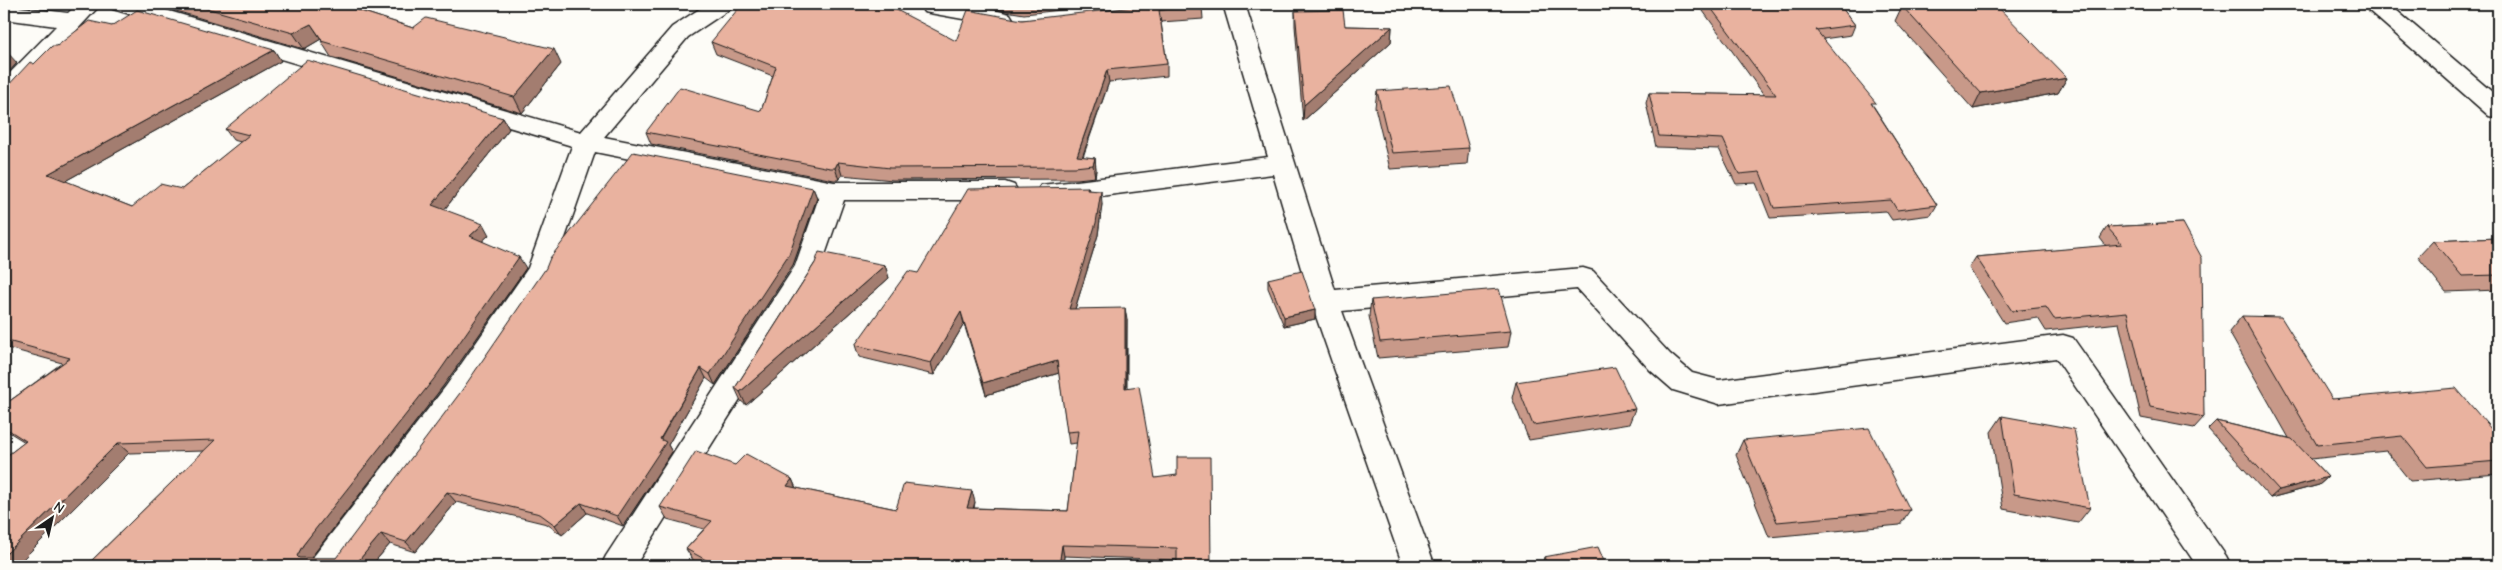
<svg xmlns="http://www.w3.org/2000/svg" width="2502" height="570" viewBox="0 0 2502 570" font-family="'Comic Neue',sans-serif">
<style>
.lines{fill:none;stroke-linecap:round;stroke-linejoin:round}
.minor-casing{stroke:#1c1c1c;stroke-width:3}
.minor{fill:#fdfcf7;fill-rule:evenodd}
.wall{fill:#c89989;stroke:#1c1c1c}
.shaded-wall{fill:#a37d6f;stroke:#1c1c1c}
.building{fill:#e9b29f;stroke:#1c1c1c}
</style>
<rect width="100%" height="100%" fill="#fdfcf7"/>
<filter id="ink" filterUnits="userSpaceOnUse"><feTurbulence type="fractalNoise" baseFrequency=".02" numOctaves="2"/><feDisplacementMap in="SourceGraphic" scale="10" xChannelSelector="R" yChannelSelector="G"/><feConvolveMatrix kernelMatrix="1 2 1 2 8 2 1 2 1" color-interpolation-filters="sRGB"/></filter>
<g filter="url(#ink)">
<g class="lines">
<defs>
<path id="minor" d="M 77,4 L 101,4 L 13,99 L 4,101 L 4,79 L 56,26 L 4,19 L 4,5 L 68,13 Z
M 110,4 L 145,4 L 581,132 L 672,27 L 707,4 L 733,4 L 730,9 L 688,37 L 604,137 L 834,182 L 1005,182 L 1014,185 L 1018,191 L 1014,197 L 1005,200 L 844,200 L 818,275 L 635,566 L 601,566 L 606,556 L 795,266 L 819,197 L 595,152 L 551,278 L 466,402 L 344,566 L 309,566 L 314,556 L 446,386 L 528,268 L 572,146 L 113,9 Z
M 923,4 C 952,4 981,6 1010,14 L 1013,19 L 1010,24 L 1002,26 L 924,12 L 921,7 Z
M 1223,4 L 1245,4 L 1335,290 L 1583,268 L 1593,271 L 1670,354 L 1692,373 L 1719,380 L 2063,335 L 2073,338 L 2226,556 L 2231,566 L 2197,566 L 2056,358 L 1719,404 L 1673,390 L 1650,370 L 1577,289 L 1342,311 L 1435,566 L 1403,566 L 1311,302 L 1273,174 L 1077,199 L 1050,200 L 1041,197 L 1037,191 L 1041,185 L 1077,181 L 1268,157 Z
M 2364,4 L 2389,4 L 2498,97 L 2498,118 L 2489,116 L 2367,9 Z"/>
</defs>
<use href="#minor" class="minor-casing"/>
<use href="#minor" class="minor"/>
</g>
<path class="wall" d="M 162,4 L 339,4 L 413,28 L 561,64 L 522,113 L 331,57 L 321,41 L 322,40 L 321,39 L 304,49 L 166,8 Z
M 976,4 L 1118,4 L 1024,14 L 976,6 Z
M 1705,4 L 1839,4 L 1855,25 L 1851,35 L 1823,39 L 1874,107 L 1937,205 L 1931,215 L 1892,220 L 1886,211 L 1770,218 L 1756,183 L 1736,184 L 1719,149 L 1656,147 L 1646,103 L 1649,93 L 1764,95 L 1703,11 Z
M 1902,6 L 2067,78 L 2058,93 L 1973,109 L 1895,21 Z
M 1202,7 L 1203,19 L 1161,22 L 1167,64 L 1167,76 L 1109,82 L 1083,157 L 1095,158 L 1096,170 L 1095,177 L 1077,179 L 893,180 L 842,175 L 839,180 L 834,180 L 651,144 L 646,132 L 761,111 L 773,76 L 716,54 L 711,42 L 956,41 L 1022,20 Z
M 1295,11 L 1345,26 L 1392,27 L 1391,42 L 1303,121 L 1295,26 Z
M 112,26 L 274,50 L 281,61 L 65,181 L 132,207 L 182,189 L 241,142 L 233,140 L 225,129 L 503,118 L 509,129 L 444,210 L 489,235 L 482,241 L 526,268 L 444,385 L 313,555 L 311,558 L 336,558 L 813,188 L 817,198 L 793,265 L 715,385 L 706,378 L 668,445 L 672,452 L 623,526 L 587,513 L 562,535 L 547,524 L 456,502 L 415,552 L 390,544 L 371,566 L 86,566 L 204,451 L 129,453 L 16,566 L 7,566 L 4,564 L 4,458 L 25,442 L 4,429 L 4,405 L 62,363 L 4,347 L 4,90 L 34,64 L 57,46 Z
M 1377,91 L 1469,148 L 1467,164 L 1390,169 L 1375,107 Z
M 1088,187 L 1089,190 L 1102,204 L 1098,235 L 1075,309 L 1127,320 L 1127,388 L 1155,478 L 1211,566 L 1177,566 L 1177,560 L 1064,556 L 1063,566 L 704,566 L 693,560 L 686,549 L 704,529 L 667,519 L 660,507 L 735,465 L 792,479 L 796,488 L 896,509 L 975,502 L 974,508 L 1068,511 L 1077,443 L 1069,444 L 1059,373 L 986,395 L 964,324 L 934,375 L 859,357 L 855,345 L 918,273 Z
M 2183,223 L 2204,417 L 2194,428 L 2141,418 L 2119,323 L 2046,331 L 2038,318 L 2004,323 L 1969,268 L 1976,257 L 2106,246 L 2100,238 L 2107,227 Z
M 2498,238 L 2498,290 L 2446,292 L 2418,257 L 2433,241 Z
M 815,263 L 885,265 L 889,278 L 746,405 L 741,401 L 735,388 Z
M 1268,279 L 1315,310 L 1315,319 L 1284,326 L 1268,288 Z
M 1371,300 L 1511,331 L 1508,347 L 1378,358 L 1369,316 Z
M 2242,316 L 2332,399 L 2498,437 L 2498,474 L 2410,481 L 2386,451 L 2311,459 L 2328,477 L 2319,485 L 2270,498 L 2208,429 L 2216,421 L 2289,438 L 2229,332 Z
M 1516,382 L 1635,409 L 1629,424 L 1529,440 L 1512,398 Z
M 2002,416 L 2090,508 L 2078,523 L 2003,509 L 1991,432 Z
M 1743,440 L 1910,510 L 1900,525 L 1769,537 L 1736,455 Z
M 1544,557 L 1606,566 L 1542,566 L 1542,565 Z"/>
<path class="shaded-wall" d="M 311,24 L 321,39 L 304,49 L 293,33 Z
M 1392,27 L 1391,42 L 1303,121 L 1304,105 Z
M 554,49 L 561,64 L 522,113 L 514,97 Z
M 274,50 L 281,61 L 58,185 L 48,174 Z
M 7,52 L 17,63 L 4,77 L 4,56 Z
M 1107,70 L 1109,82 L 1079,166 L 1077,156 Z
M 2067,78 L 2058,93 L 1973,109 L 1981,93 Z
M 503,118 L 509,129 L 439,216 L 432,205 Z
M 1095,158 L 1096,170 L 1095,177 L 1093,165 Z
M 838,162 L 842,175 L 839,180 L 835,168 Z
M 813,188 L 817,198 L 793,265 L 715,385 L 710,374 Z
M 1101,191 L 1102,204 L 1098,235 L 1071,322 L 1069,309 Z
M 483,224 L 489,235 L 476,247 L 470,236 Z
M 519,257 L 526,268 L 444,385 L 313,555 L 307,565 L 299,558 L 297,556 L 303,545 Z
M 885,265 L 889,278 L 746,405 L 740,392 Z
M 1125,308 L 1127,320 L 1126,400 L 1125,388 Z
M 1315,310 L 1315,319 L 1284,326 L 1284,317 Z
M 961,312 L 964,324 L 934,375 L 931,363 Z
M 1057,361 L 1059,373 L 986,395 L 983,383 Z
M 701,368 L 706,378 L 668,445 L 672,452 L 623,526 L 617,516 Z
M 118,443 L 129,453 L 16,566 L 7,566 L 4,564 L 4,556 Z
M 2328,477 L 2319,485 L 2270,498 L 2279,490 Z
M 792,479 L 797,491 L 787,486 Z
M 972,491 L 975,502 L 970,520 L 967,508 Z
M 447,492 L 456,502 L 415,552 L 406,542 Z
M 581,503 L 587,513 L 562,535 L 555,525 Z
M 381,534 L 390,544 L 371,566 L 354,566 Z
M 1062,545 L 1064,556 L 1063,566 L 1059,566 Z"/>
<path class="building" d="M 192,4 L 339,4 L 413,28 L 426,18 L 554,49 L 514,97 L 321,41 L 322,40 L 311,24 L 293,33 Z
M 742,4 L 885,4 L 956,41 L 968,10 L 1022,20 L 1159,4 L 1202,4 L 1202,7 L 1159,10 L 1167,64 L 1107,70 L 1077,156 L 1095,158 L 1093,165 L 1075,167 L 890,168 L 838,162 L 835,168 L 830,168 L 646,132 L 680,87 L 761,111 L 776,67 L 711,42 Z
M 1015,4 L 1034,4 L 1023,5 Z
M 1708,4 L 1839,4 L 1855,25 L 1816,30 L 1876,103 L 1871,103 L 1937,205 L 1897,210 L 1891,200 L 1774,208 L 1760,172 L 1739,174 L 1723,139 L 1659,136 L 1649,93 L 1776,95 Z
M 1920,4 L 1995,4 L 2067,78 L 1981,93 L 1902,6 Z
M 137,10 L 274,50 L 48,174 L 132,207 L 160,184 L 182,189 L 249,135 L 225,129 L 307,60 L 503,118 L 432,205 L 483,224 L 470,236 L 519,257 L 437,375 L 303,545 L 297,556 L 299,558 L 336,558 L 460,393 L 546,268 L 550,258 L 633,152 L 813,188 L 789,254 L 710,374 L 701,368 L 660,439 L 666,442 L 617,516 L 581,503 L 555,525 L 540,514 L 447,492 L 406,542 L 381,534 L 354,566 L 86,566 L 215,440 L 118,443 L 4,556 L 4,458 L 26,441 L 4,427 L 4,405 L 70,358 L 4,340 L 4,90 L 30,62 L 34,64 L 52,46 L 57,46 L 89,21 L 112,26 Z
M 1343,10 L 1345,26 L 1392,27 L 1304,105 L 1295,11 Z
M 4,51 L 7,52 L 4,56 Z
M 1451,86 L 1469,148 L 1392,153 L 1377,91 Z
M 1088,187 L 1087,190 L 1101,191 L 1096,223 L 1069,309 L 1125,308 L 1125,388 L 1139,386 L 1155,478 L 1177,475 L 1177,457 L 1210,457 L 1211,566 L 1177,566 L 1177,548 L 1062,545 L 1059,566 L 717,566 L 686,549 L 712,521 L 660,507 L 696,451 L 735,465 L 746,454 L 792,479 L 787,486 L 896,509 L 904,483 L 972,491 L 967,508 L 1068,511 L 1078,431 L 1067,432 L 1057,361 L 983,383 L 961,312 L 931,363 L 855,345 L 908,271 L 918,273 L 968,189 Z
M 2183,223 L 2202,258 L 2204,417 L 2150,407 L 2127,312 L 2054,319 L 2046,307 L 2012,311 L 1976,257 L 2122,244 L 2107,227 Z
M 2498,238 L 2498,275 L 2462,276 L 2433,241 Z
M 819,252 L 885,265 L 740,392 L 735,388 L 815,263 Z
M 1302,271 L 1315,310 L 1284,317 L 1268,279 Z
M 1499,289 L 1511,331 L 1380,342 L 1371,300 Z
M 2242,316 L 2281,317 L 2332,399 L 2456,388 L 2498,437 L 2498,461 L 2427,467 L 2402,436 L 2317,445 Z
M 1615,367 L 1635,409 L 1533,425 L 1516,382 Z
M 2002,416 L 2074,429 L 2090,508 L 2014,494 Z
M 2216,421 L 2292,439 L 2328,477 L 2279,490 Z
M 1869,428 L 1910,510 L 1777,522 L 1743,440 Z
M 1598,547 L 1606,566 L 1548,566 L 1544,557 Z"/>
</g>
<rect width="2502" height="570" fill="none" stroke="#fdfcf7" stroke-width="20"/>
<rect x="10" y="10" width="2482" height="550" fill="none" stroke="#1c1c1c" stroke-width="2" filter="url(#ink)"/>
<g transform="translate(52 518) rotate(34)" stroke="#fdfcf7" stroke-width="4" paint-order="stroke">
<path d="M0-4L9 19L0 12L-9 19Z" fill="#1c1c1c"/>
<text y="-8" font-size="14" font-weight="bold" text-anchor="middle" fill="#1c1c1c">N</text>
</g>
</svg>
